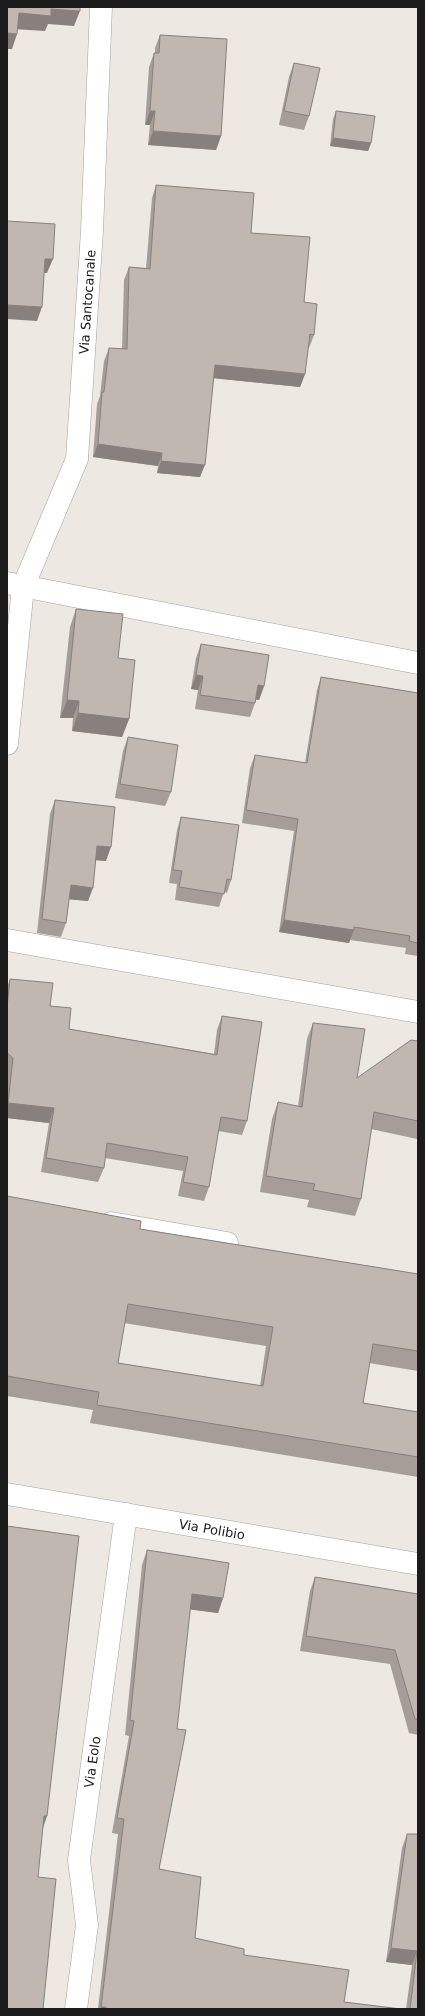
<svg xmlns="http://www.w3.org/2000/svg" width="425" height="2016" viewBox="0 0 425 2016" font-family="'DejaVu Sans',sans-serif">
<style>
.lines{fill:none;stroke-linecap:round;stroke-linejoin:round}
.minor-casing{stroke:#a2a2a2;stroke-width:23}
.minor{stroke:#fff;stroke-width:22}
.wall{fill:#a69d98;fill-rule:evenodd}
.shaded-wall{fill:#87807c}
.building{fill:#c1b7b1;stroke:#87807c;fill-rule:evenodd}
.labels{text-anchor:middle;stroke-width:3.5;stroke-linejoin:round;paint-order:stroke}
.street-label{font-size:13px;fill:#1b1b1b;stroke:#fff}
</style>
<rect width="100%" height="100%" fill="#ede8e1"/>
<g class="lines">
<defs>
<path id="minor" d="M 7,583 L 418,663
M 7,744 L 23,587 L 77,459 L 92,231 L 101,7
M 7,940 L 418,1012
M 111,1223 L 227,1243
M 7,1494 L 418,1564
M 76,2009 L 87,1925 L 79,1860 L 126,1514"/>
</defs>
<use href="#minor" class="minor-casing"/>
<use href="#minor" class="minor"/>
</g>
<path class="wall" d="M 160,35 L 221,136 L 216,150 L 148,145 L 150,125 L 145,125 L 149,67 L 154,53 L 155,53 L 155,48 Z
M 294,63 L 309,116 L 304,130 L 279,125 L 289,77 Z
M 336,111 L 371,143 L 368,151 L 330,146 L 333,119 Z
M 156,185 L 251,233 L 304,302 L 314,335 L 309,348 L 308,347 L 305,374 L 300,387 L 214,378 L 200,477 L 157,473 L 158,466 L 93,457 L 97,404 L 100,396 L 104,361 L 109,348 L 122,349 L 124,280 L 129,267 L 146,268 L 152,198 Z
M 76,609 L 118,658 L 129,719 L 122,737 L 72,731 L 73,718 L 60,718 L 70,627 Z
M 201,644 L 264,686 L 259,700 L 256,699 L 255,703 L 250,717 L 195,709 L 198,690 L 191,689 L 196,658 Z
M 321,677 L 418,693 L 418,956 L 405,954 L 406,948 L 350,940 L 349,943 L 279,932 L 294,831 L 242,823 L 250,768 L 255,755 L 305,763 L 317,690 Z
M 128,737 L 171,792 L 165,806 L 115,798 L 123,751 Z
M 55,800 L 106,861 L 96,860 L 88,901 L 69,899 L 66,923 L 61,937 L 37,933 L 50,814 Z
M 181,817 L 231,880 L 227,893 L 224,892 L 219,907 L 175,900 L 177,884 L 169,883 L 177,830 Z
M 10,979 L 50,1006 L 69,1029 L 214,1054 L 217,1030 L 222,1016 L 247,1121 L 242,1135 L 218,1131 L 209,1187 L 204,1201 L 178,1196 L 183,1171 L 105,1158 L 104,1168 L 98,1182 L 41,1172 L 49,1123 L 7,1118 L 7,987 Z
M 313,1023 L 357,1078 L 418,1041 L 418,1136 L 417,1139 L 371,1129 L 361,1199 L 355,1216 L 307,1207 L 309,1200 L 260,1192 L 272,1119 L 278,1102 L 298,1107 L 307,1039 Z
M 7,1196 L 140,1229 L 418,1274 L 418,1371 L 369,1363 L 363,1403 L 418,1412 L 418,1477 L 90,1423 L 93,1410 L 7,1396 ZM 124,1323 L 266,1346 L 260,1386 L 118,1363 Z
M 147,1550 L 223,1598 L 218,1613 L 190,1609 L 159,1869 L 195,1938 L 244,1955 L 344,2002 L 401,2009 L 98,2009 L 118,1834 L 112,1833 L 129,1736 L 125,1735 L 142,1565 Z
M 315,1577 L 418,1594 L 418,1735 L 409,1733 L 390,1664 L 300,1651 L 310,1591 Z
M 407,1834 L 418,1834 L 418,2009 L 406,2009 L 412,1965 L 386,1962 L 402,1848 Z"/>
<path class="shaded-wall" d="M 51,9 L 80,11 L 74,26 L 48,24 L 45,31 L 13,29 L 19,13 Z
M 7,33 L 17,34 L 12,49 L 7,49 Z
M 150,111 L 155,111 L 150,125 L 145,125 Z
M 153,131 L 221,136 L 216,150 L 148,145 Z
M 333,138 L 371,143 L 368,151 L 330,146 Z
M 45,259 L 53,259 L 47,273 L 40,273 Z
M 7,305 L 42,307 L 37,321 L 7,319 Z
M 215,365 L 305,374 L 300,387 L 211,378 Z
M 98,444 L 162,453 L 158,466 L 93,457 Z
M 161,461 L 205,465 L 200,477 L 157,473 Z
M 196,675 L 203,676 L 198,690 L 191,689 Z
M 258,685 L 264,686 L 259,700 L 253,699 Z
M 67,700 L 79,701 L 73,718 L 60,718 Z
M 78,713 L 129,719 L 122,737 L 72,731 Z
M 97,846 L 111,847 L 106,861 L 92,860 Z
M 71,885 L 93,888 L 88,901 L 65,899 Z
M 284,920 L 354,930 L 349,943 L 279,932 Z
M 8,1103 L 54,1108 L 49,1123 L 7,1118 L 7,1106 Z
M 192,1594 L 223,1598 L 218,1613 L 186,1609 Z
M 44,1816 L 47,1816 L 42,1831 Z
M 391,1948 L 417,1951 L 412,1965 L 386,1962 Z
M 101,2007 L 106,2007 L 105,2009 L 101,2009 Z"/>
<path class="building" d="M 7,7 L 80,7 L 80,11 L 51,9 L 51,16 L 19,13 L 17,34 L 7,33 Z
M 160,35 L 227,39 L 221,136 L 153,131 L 155,111 L 150,111 L 154,53 L 159,53 Z
M 294,63 L 320,68 L 309,116 L 284,111 Z
M 336,111 L 375,116 L 371,143 L 333,138 Z
M 156,185 L 254,193 L 251,233 L 310,237 L 304,302 L 317,304 L 314,335 L 310,334 L 305,374 L 215,365 L 205,465 L 161,461 L 162,453 L 98,444 L 102,392 L 104,392 L 109,348 L 127,349 L 129,267 L 150,269 Z
M 7,221 L 55,224 L 53,259 L 45,259 L 42,307 L 7,305 Z
M 76,609 L 123,614 L 118,658 L 135,660 L 129,719 L 78,713 L 79,701 L 67,700 Z
M 201,644 L 269,655 L 264,686 L 258,685 L 255,703 L 200,695 L 203,676 L 196,675 Z
M 321,677 L 418,693 L 418,943 L 409,941 L 410,936 L 354,927 L 354,930 L 284,920 L 298,819 L 246,810 L 255,755 L 307,763 Z
M 128,737 L 178,745 L 171,792 L 120,784 Z
M 55,800 L 115,807 L 111,847 L 97,846 L 93,888 L 71,885 L 66,923 L 42,919 Z
M 181,817 L 239,825 L 231,880 L 227,879 L 224,894 L 179,887 L 182,871 L 173,870 Z
M 10,979 L 53,983 L 50,1006 L 71,1008 L 69,1029 L 217,1055 L 222,1016 L 262,1022 L 247,1121 L 221,1117 L 209,1187 L 183,1182 L 188,1157 L 107,1143 L 104,1168 L 46,1158 L 54,1108 L 8,1103 L 13,1058 L 7,1053 L 7,1007 Z
M 313,1023 L 365,1029 L 357,1078 L 411,1040 L 418,1041 L 418,1121 L 374,1112 L 361,1199 L 313,1190 L 315,1184 L 266,1176 L 278,1102 L 302,1107 Z
M 7,1196 L 141,1221 L 140,1229 L 418,1274 L 418,1351 L 373,1344 L 363,1403 L 418,1412 L 418,1457 L 97,1405 L 99,1392 L 7,1376 ZM 128,1304 L 273,1327 L 263,1386 L 118,1363 Z
M 7,1526 L 79,1536 L 47,1816 L 44,1816 L 38,1877 L 56,1879 L 43,2009 L 7,2009 Z
M 147,1550 L 229,1563 L 223,1598 L 192,1594 L 177,1729 L 186,1730 L 159,1869 L 201,1877 L 195,1938 L 244,1949 L 244,1955 L 349,1970 L 344,2002 L 401,2009 L 106,2009 L 106,2007 L 101,2007 L 124,1819 L 117,1818 L 134,1721 L 130,1720 Z
M 315,1577 L 418,1594 L 418,1719 L 415,1719 L 395,1650 L 306,1636 Z
M 407,1834 L 418,1834 L 418,2009 L 410,2009 L 417,1951 L 391,1948 Z"/>
<g class="labels">
<g class="street-label">
<text transform="translate(87 302) rotate(-86)" y="5">Via Santocanale</text>
<text transform="translate(212 1529) rotate(10)" y="5">Via Polibio</text>
<text transform="translate(92 1762) rotate(-82)" y="5">Via Eolo</text>
</g>
</g>
<rect width="425" height="2016" fill="none" stroke="#1b1b1b" stroke-width="16"/>
</svg>
